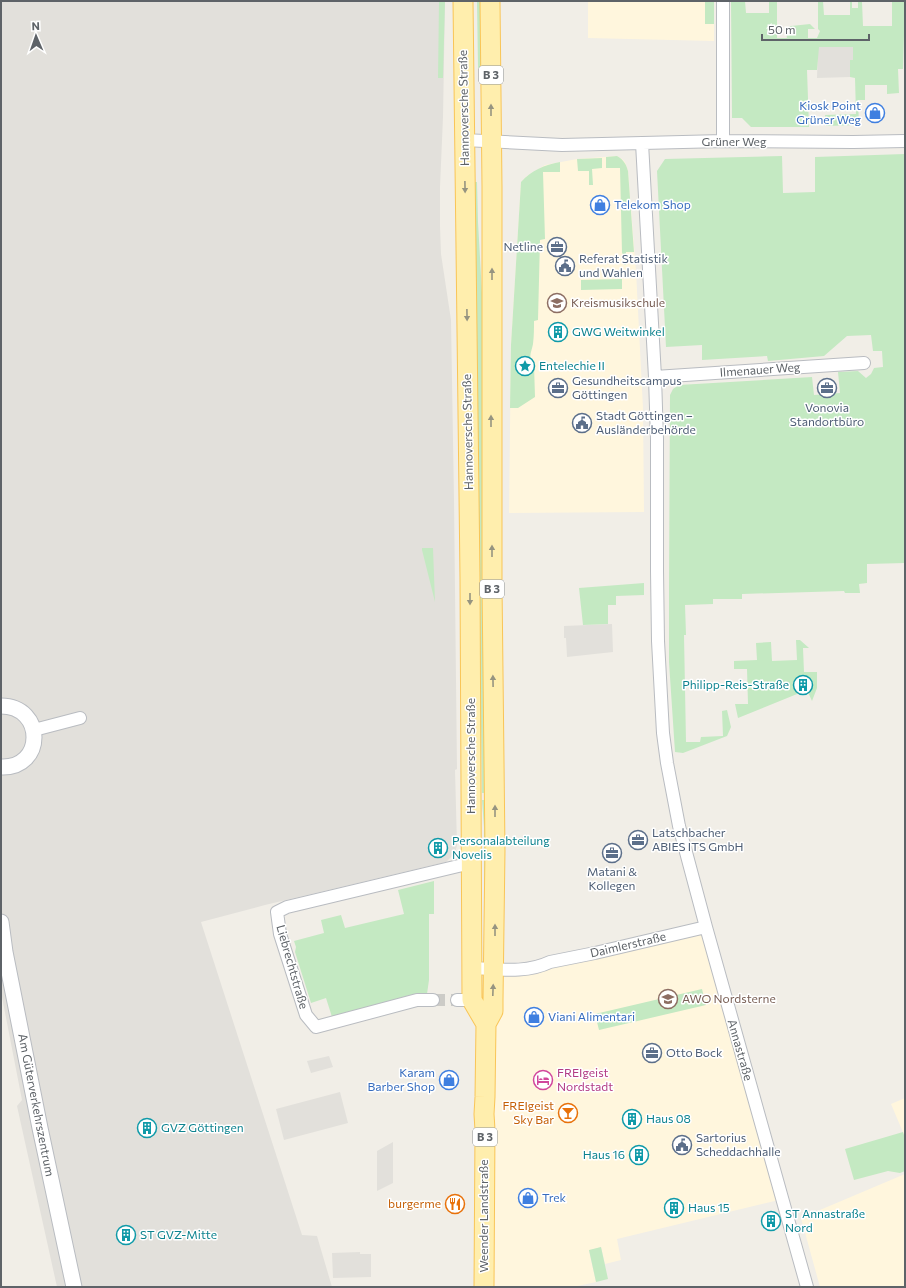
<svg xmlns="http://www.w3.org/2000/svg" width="906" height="1288" viewBox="0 0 906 1288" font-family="Commissioner,sans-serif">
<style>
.commercial{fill:#fff6dd}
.industrial{fill:#e2e0db}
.green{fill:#c4e9c2}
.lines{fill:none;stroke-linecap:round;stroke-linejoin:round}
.minor-tunnel{stroke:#cccbc7;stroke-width:12;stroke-dasharray:12 6;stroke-linecap:butt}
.minor-casing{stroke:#b9bcc1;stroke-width:14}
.tertiary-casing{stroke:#b9bcc1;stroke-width:17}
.primary-casing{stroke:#f9c557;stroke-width:21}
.minor{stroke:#fff;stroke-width:12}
.tertiary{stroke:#fff;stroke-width:15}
.primary{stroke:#ffeead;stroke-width:19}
.oneway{fill:#969480}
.labels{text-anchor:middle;stroke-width:3;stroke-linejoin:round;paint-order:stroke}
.shield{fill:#fff;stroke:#8e9295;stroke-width:1}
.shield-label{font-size:11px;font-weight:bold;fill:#5e6368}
.shop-label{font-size:12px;fill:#366cbe;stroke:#fff;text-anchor:start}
.street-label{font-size:12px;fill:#5e6368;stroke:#fff}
.service-label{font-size:12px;fill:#4e5e75;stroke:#fff;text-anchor:start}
.education-label{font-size:12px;fill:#785e54;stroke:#fff;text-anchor:start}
.culture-label{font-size:12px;fill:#0d838f;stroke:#fff;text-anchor:start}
.hotel-label{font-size:12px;fill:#b23c85;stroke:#fff;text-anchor:start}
.food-label{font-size:12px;fill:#c56008;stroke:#fff;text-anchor:end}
</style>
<rect width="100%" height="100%" fill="#f1eee7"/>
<path class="commercial" d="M 588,1 L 714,1 L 714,41 L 588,38 Z
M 617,156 L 622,159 L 625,162 L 628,171 L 636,271 L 643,408 L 644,512 L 509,513 L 511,345 L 521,182 L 527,176 L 545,165 L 577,159 Z
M 703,932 L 779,1200 L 617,1239 L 621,1260 L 605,1264 L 601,1247 L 589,1251 L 596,1282 L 573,1287 L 488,1287 L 489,973 Z
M 905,1098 L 905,1137 L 891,1104 Z
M 905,1174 L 905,1287 L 820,1287 L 801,1218 Z"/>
<path class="industrial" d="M 1,1 L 445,1 L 443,117 L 440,187 L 440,226 L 441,254 L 451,320 L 454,500 L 457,769 L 455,770 L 457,845 L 455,853 L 446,862 L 265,905 L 201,922 L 302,1235 L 317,1236 L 332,1287 L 57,1287 L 17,1106 L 22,1100 L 1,992 Z
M 818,47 L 853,47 L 853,60 L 850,61 L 850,77 L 817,78 Z
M 612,624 L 613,652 L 567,657 L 566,638 L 564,638 L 564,626 Z
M 329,1056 L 333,1067 L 311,1073 L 307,1061 Z
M 340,1092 L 348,1123 L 284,1140 L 276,1109 Z
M 393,1142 L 393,1183 L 377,1191 L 377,1151 Z
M 360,1252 L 360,1254 L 371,1254 L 371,1277 L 333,1278 L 332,1253 Z"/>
<path class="green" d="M 439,1 L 445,1 L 443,78 L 438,78 Z
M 477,1 L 480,1 L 482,68 L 478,68 Z
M 705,1 L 714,1 L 714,24 L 705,24 Z
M 731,1 L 745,1 L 746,13 L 769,13 L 769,1 L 777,1 L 777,38 L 787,38 L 786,28 L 791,26 L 810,24 L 815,29 L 808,29 L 808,38 L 817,38 L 820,31 L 818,29 L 818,1 L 823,1 L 824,15 L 850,15 L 850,1 L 852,1 L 852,8 L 858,8 L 858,2 L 862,2 L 863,26 L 892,26 L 892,1 L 905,1 L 903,69 L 898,69 L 899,93 L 887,94 L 887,85 L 865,85 L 865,100 L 858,100 L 859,125 L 826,126 L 825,115 L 856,114 L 855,78 L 850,77 L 850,60 L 853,60 L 853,47 L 819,47 L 817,70 L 807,70 L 809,127 L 751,127 L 742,118 L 732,118 Z
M 905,154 L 905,563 L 867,564 L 867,583 L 859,584 L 860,593 L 845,593 L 844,591 L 742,594 L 742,599 L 713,599 L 713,604 L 685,605 L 686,635 L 684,635 L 686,742 L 700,742 L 701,737 L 723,736 L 722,711 L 727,710 L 731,727 L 727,736 L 683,753 L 675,752 L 669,662 L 669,590 L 670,395 L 673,389 L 679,385 L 812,377 L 814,395 L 840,393 L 838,372 L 858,371 L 866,378 L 871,374 L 874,368 L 883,367 L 882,351 L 873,351 L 871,335 L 847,336 L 824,356 L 768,361 L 767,356 L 702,360 L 702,345 L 666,347 L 657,171 L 665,159 L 782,156 L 783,193 L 815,192 L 815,157 Z
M 617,156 C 624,160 626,164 628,171 L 634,252 L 626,252 L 626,265 L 624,265 L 623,254 L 622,253 L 620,168 L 606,168 L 606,157 Z
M 602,158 L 602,168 L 592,169 L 593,185 L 589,185 L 589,171 L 578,171 L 577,159 Z
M 560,162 L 560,172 L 543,172 L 545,239 L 540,240 L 538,320 L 534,321 C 534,328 534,336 533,344 C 532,351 527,357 534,365 L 535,397 L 518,408 L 510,408 L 511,345 L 521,182 C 532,170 544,165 560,162 Z
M 473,182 L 477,182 L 478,222 L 483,311 L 487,793 L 482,793 Z
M 622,279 L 622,289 L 581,290 L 581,280 Z
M 422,548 L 433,548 L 435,602 L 422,550 Z
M 644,583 L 644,595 L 616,596 L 616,605 L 608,605 L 608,624 L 583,625 L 579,588 Z
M 796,640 L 800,640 L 809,648 L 803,648 L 804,672 L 817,672 L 817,688 L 812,701 L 807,690 L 738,718 L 735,704 L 748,704 L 747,669 L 734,669 L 734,661 L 757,660 L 756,643 L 771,642 L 772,661 L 797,660 Z
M 482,800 L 487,800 L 489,917 L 484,918 L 484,827 Z
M 434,881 L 434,914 L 429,914 L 429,980 L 427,994 L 414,994 L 332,1017 L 326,998 L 311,1003 L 295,952 L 296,947 L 294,941 L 324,933 L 321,920 L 341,915 L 345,928 L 404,914 L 398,890 Z
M 702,989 L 706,1005 L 599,1030 L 595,1014 Z
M 903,1132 L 905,1138 L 905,1171 L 900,1173 L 888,1171 L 854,1180 L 845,1149 Z
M 601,1247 L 608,1279 L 596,1282 L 589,1250 Z"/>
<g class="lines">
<path class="minor-tunnel" d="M 433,1000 L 457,1000"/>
<defs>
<path id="minor" d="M 723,1 L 723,141
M 464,140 L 562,145 L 723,141 L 853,142 L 905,141
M 642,143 L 655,377 L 657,439 L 657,571 L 658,641 L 663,733 L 667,763 L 679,826 L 706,927 L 807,1287
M 655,377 L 864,363
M 34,730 L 80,718
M 472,968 C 498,969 525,974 550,962 L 595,953 L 706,927
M 433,1000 L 417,1000 L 316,1027 L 306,1015 L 280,934 L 277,912 L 287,907 L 471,863
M 457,1000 L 472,1000"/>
<path id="tertiary" d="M 1,706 C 45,706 45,769 1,767
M 1,922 L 5,952 L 40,1128 L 74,1287"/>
<path id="primary" d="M 463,1 L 470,577 L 472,1000 L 486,1024
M 484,1287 L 485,1130 L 484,1114 L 485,1097 L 486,1024 L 493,1011 L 493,1000 L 495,850 L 492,584 L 492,187 L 490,1"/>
</defs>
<use href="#minor" class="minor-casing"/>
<use href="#tertiary" class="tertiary-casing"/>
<use href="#primary" class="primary-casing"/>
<use href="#minor" class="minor"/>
<use href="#tertiary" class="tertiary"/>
<use href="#primary" class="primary"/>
</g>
<defs><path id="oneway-solid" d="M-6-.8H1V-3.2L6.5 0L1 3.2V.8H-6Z"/></defs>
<g class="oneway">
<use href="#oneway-solid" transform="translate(491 110) rotate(-90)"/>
<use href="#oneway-solid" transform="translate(465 187) rotate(89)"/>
<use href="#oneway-solid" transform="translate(492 274) rotate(-90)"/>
<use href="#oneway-solid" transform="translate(467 315) rotate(89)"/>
<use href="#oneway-solid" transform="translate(491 421) rotate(-90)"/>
<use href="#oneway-solid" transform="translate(492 551) rotate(-90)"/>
<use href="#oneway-solid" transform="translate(470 599) rotate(90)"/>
<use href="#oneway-solid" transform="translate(493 681) rotate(-91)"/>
<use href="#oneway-solid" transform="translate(495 811) rotate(-90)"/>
<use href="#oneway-solid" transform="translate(495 930) rotate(-90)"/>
<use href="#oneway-solid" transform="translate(493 990) rotate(-88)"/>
</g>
<defs>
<symbol id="shop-ring" viewBox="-11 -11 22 22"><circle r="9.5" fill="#fff" stroke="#3f7fe0" stroke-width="1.5"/><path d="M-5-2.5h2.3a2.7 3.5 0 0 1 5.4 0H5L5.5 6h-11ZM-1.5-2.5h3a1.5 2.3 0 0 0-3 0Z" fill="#3f7fe0"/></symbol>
<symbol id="office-ring" viewBox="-11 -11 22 22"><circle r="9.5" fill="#fff" stroke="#5c6f8a" stroke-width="1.5"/><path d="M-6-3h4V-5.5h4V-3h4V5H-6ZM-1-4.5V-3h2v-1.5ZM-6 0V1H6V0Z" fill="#5c6f8a"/></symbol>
<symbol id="civic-ring" viewBox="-11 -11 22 22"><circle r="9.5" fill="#fff" stroke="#5c6f8a" stroke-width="1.5"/><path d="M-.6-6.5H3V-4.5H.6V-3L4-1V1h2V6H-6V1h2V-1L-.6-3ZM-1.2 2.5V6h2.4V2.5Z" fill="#5c6f8a"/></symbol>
<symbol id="university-ring" viewBox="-11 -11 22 22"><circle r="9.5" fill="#fff" stroke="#8d6e63" stroke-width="1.5"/><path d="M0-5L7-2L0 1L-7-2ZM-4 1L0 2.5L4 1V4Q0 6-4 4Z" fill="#8d6e63"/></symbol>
<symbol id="building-ring" viewBox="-11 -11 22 22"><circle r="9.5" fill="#fff" stroke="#0f9aa8" stroke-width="1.5"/><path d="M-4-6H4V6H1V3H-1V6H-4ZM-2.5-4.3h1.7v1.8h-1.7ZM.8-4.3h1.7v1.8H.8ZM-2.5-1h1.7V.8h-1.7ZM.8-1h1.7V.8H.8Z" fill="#0f9aa8"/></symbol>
<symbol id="sight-ring" viewBox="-11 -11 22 22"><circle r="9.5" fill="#fff" stroke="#0f9aa8" stroke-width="1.5"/><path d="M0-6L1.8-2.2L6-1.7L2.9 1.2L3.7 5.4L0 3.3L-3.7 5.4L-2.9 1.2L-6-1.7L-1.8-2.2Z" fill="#0f9aa8"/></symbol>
<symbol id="school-ring" viewBox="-11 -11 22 22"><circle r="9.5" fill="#fff" stroke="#8d6e63" stroke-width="1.5"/><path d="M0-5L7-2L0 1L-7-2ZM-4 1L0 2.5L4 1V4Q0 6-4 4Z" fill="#8d6e63"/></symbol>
<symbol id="hotel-ring" viewBox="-11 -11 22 22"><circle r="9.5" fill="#fff" stroke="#d1479c" stroke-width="1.5"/><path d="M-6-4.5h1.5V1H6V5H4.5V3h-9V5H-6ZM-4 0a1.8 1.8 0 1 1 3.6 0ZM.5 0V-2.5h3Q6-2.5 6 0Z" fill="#d1479c"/></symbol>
<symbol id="bar-ring" viewBox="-11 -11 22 22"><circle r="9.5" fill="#fff" stroke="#e8710a" stroke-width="1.5"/><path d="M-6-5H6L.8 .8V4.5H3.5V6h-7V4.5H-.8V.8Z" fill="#e8710a"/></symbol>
<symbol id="restaurant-ring" viewBox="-11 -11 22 22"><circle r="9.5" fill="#fff" stroke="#e8710a" stroke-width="1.5"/><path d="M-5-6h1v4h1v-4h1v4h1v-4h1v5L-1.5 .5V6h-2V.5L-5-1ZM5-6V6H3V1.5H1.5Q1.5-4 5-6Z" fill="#e8710a"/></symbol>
</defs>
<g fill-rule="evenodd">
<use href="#shop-ring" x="864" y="102" width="22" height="22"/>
<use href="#shop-ring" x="589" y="194" width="22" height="22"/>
<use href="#office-ring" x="546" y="236" width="22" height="22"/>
<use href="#civic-ring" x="554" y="255" width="22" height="22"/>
<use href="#university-ring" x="546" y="292" width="22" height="22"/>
<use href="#building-ring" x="547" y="321" width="22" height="22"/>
<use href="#sight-ring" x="514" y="355" width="22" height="22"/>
<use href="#office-ring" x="547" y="377" width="22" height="22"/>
<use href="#office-ring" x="816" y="377" width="22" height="22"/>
<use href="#civic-ring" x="571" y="412" width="22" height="22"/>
<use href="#building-ring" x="792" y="674" width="22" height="22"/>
<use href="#office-ring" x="627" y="829" width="22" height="22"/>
<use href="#building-ring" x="427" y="837" width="22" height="22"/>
<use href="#office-ring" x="601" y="842" width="22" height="22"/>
<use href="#school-ring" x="657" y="988" width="22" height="22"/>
<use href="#shop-ring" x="523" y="1006" width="22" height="22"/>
<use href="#office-ring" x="641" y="1042" width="22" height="22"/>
<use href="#shop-ring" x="438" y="1069" width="22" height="22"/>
<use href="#hotel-ring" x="532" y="1069" width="22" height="22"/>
<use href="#bar-ring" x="557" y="1102" width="22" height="22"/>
<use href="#building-ring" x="621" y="1108" width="22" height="22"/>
<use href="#building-ring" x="136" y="1117" width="22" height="22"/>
<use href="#civic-ring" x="671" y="1134" width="22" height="22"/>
<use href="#building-ring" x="628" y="1144" width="22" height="22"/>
<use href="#shop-ring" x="517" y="1187" width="22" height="22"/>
<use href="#restaurant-ring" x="444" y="1193" width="22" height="22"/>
<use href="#building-ring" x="663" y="1197" width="22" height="22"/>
<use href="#building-ring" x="760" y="1210" width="22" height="22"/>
<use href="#building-ring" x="115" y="1224" width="22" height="22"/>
</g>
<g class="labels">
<g class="shield">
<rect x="479" y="66" width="24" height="18" rx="3"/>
<rect x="480" y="580" width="24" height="18" rx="3"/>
<rect x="473" y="1128" width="24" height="18" rx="3"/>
</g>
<g class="shield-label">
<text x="491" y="79">B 3</text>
<text x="492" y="593">B 3</text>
<text x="485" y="1141">B 3</text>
</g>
<g class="shop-label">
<text x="861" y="110" text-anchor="end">Kiosk Point<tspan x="861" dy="14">Grüner Weg</tspan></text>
<text x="614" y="209">Telekom Shop</text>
<text x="548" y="1021">Viani Alimentari</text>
<text x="435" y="1077" text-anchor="end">Karam<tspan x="435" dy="14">Barber Shop</tspan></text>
<text x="542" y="1202">Trek</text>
</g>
<g class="street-label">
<text transform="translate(464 108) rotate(-91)" y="4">Hannoversche Straße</text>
<text x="734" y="146">Grüner Weg</text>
<text transform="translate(760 370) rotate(-4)" y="4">Ilmenauer Weg</text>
<text transform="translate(468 432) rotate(-91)" y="4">Hannoversche Straße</text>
<text transform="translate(471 756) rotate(-90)" y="4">Hannoversche Straße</text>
<text transform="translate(628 945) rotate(-13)" y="4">Daimlerstraße</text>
<text transform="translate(292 967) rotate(74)" y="4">Liebrechtstraße</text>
<text transform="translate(740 1050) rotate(74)" y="4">Annastraße</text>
<text transform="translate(36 1105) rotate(79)" y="4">Am Güterverkehrszentrum</text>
<text transform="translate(484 1216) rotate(-90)" y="4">Weender Landstraße</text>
</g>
<g class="service-label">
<text x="543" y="251" text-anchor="end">Netline</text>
<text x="579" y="263">Referat Statistik<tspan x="579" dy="14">und Wahlen</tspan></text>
<text x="572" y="385">Gesundheitscampus<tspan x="572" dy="14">Göttingen</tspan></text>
<text x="827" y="412" text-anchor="middle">Vonovia<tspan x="827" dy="14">Standortbüro</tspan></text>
<text x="596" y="420">Stadt Göttingen –<tspan x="596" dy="14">Ausländerbehörde</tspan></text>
<text x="652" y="837">Latschbacher<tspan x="652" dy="14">ABIES ITS GmbH</tspan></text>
<text x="612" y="876" text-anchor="middle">Matani &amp;<tspan x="612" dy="14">Kollegen</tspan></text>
<text x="666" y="1057">Otto Bock</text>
<text x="696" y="1142">Sartorius<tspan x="696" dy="14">Scheddachhalle</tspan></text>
</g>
<g class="education-label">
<text x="571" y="307">Kreismusikschule</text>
<text x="682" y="1003">AWO Nordsterne</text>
</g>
<g class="culture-label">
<text x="572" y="336">GWG Weitwinkel</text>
<text x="539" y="370">Entelechie II</text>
<text x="789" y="689" text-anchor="end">Philipp-Reis-Straße</text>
<text x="452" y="845">Personalabteilung<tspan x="452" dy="14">Novelis</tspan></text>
<text x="646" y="1123">Haus 08</text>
<text x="161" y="1132">GVZ Göttingen</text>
<text x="625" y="1159" text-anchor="end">Haus 16</text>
<text x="688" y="1212">Haus 15</text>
<text x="785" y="1218">ST Annastraße<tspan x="785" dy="14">Nord</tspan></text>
<text x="140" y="1239">ST GVZ-Mitte</text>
</g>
<g class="hotel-label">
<text x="557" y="1077">FREIgeist<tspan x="557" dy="14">Nordstadt</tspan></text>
</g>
<g class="food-label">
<text x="554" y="1110">FREIgeist<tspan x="554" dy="14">Sky Bar</tspan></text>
<text x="441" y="1208">burgerme</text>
</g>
</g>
<rect width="906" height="1288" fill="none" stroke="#5e6368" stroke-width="4"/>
<g transform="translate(36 36) rotate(358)" stroke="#ffffff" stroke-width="3" paint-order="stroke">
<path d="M0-3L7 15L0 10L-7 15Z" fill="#5e6368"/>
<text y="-6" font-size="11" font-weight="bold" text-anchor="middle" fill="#5e6368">N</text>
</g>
<path d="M762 34v6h107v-6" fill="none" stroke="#5e6368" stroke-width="2"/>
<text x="768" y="34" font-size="12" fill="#5e6368" stroke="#ffffff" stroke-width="3" paint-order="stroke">50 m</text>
</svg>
